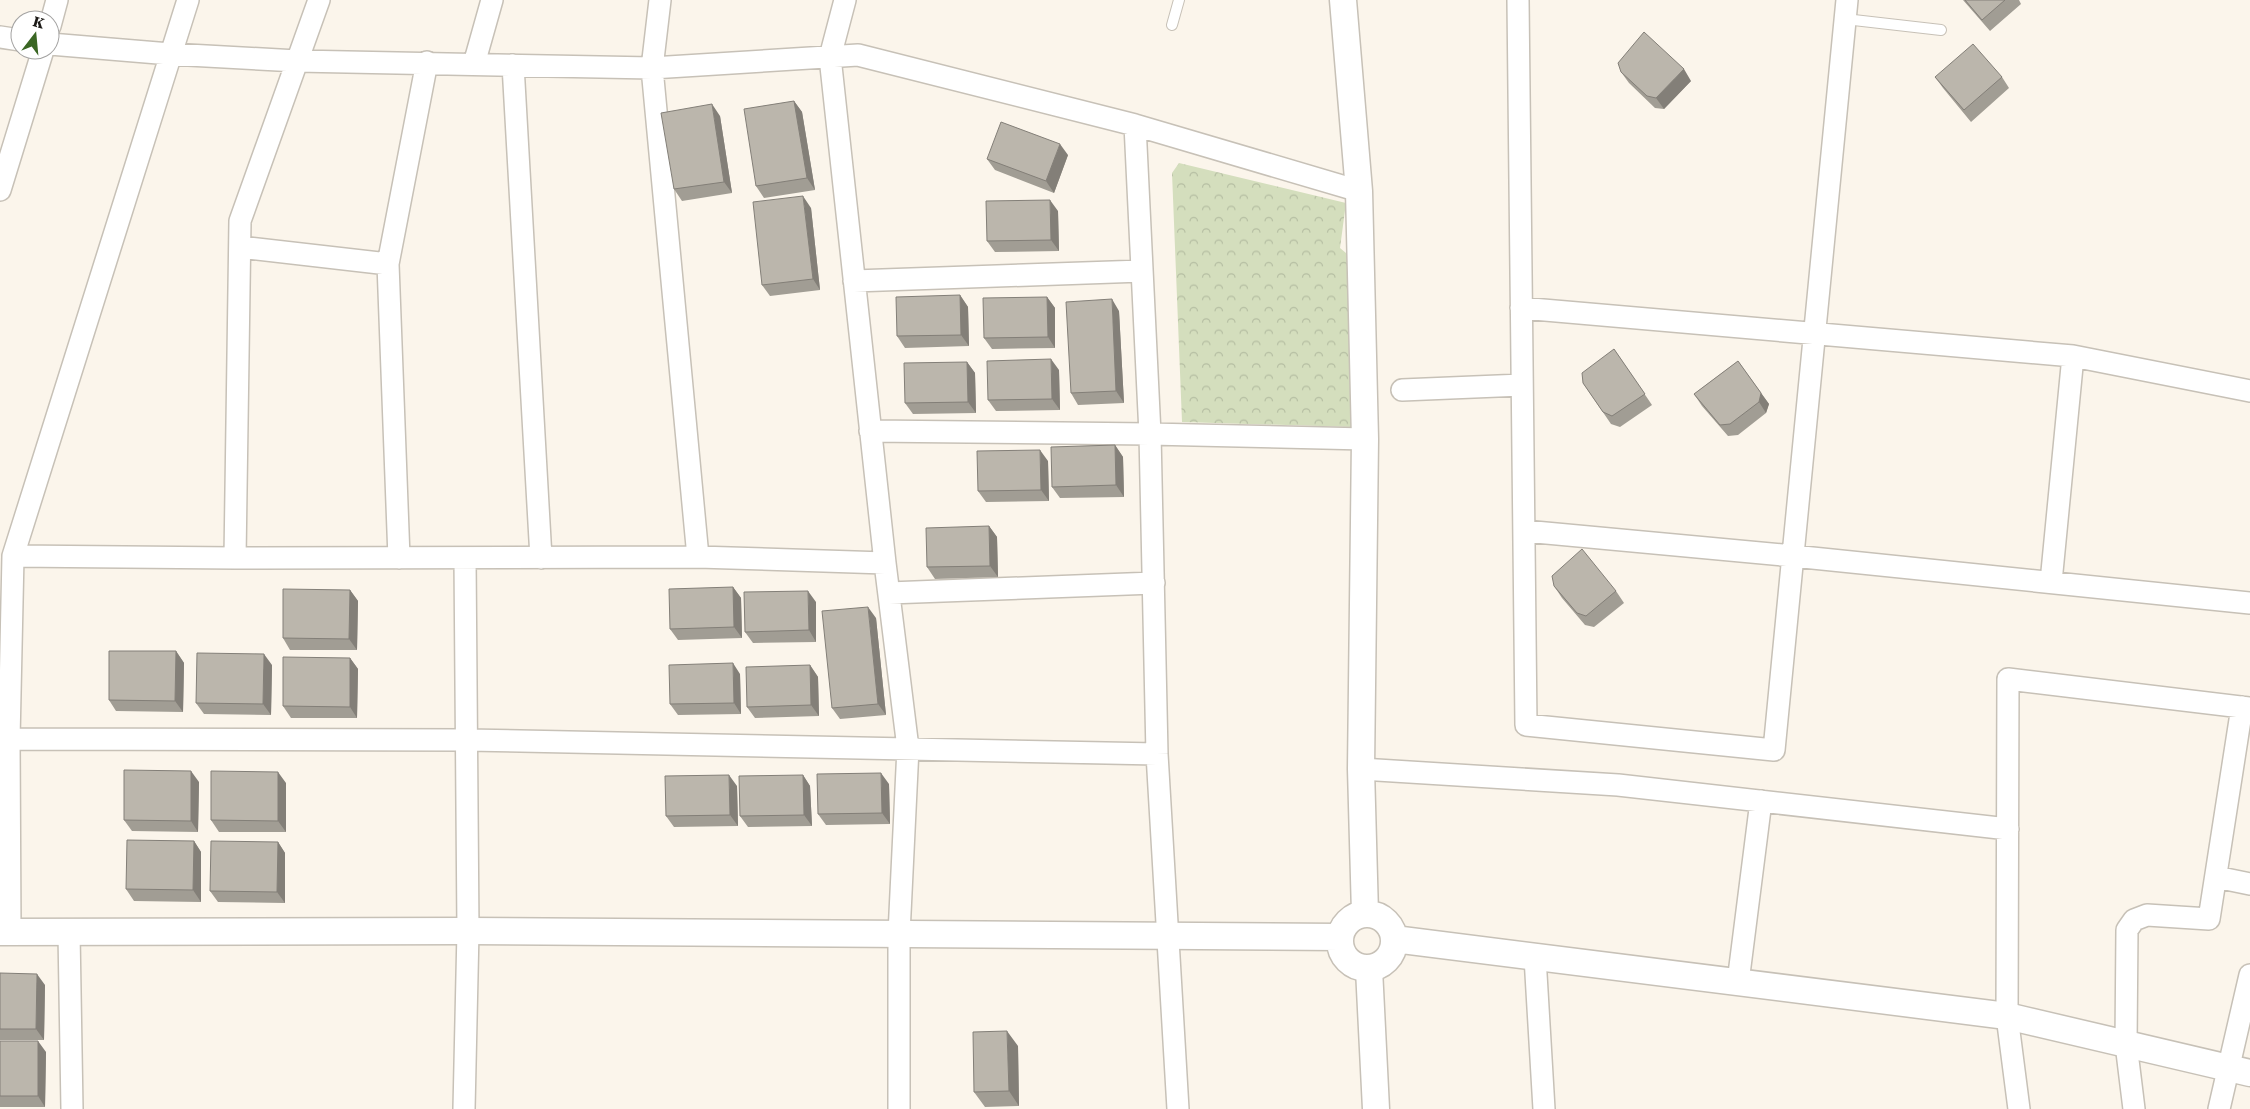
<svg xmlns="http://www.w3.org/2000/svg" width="2250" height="1109" viewBox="0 0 2250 1109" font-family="'Roboto Serif',serif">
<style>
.park{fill:url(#park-crowns)}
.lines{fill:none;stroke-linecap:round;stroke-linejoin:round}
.service-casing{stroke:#c7c1b7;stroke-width:12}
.minor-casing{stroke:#c7c1b7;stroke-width:24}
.tertiary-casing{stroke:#c7c1b7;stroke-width:29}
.service{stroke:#fff;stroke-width:10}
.minor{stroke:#fff;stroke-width:21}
.tertiary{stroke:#fff;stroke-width:26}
.wall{fill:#a19d94}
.shaded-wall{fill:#837f78}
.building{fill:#bbb6ac;stroke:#837f78}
</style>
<defs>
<pattern id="park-crowns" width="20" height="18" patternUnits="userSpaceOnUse" patternTransform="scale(1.25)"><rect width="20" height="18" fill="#d4debd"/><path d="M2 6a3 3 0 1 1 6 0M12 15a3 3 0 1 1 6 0" fill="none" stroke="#b5bea2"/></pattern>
</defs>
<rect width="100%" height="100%" fill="#fbf5eb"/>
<path class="park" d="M 1179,163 L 1346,203 L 1340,248 L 1352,258 L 1353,427 L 1182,422 L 1172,173 Z"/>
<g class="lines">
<defs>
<path id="service" d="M 1845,19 L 1941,30
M 1172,25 L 1179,0"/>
<path id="minor" d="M 660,0 L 652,68 L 698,557
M 845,0 L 830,57 L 885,563 L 908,748 L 899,934 L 899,1109
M 1518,0 L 1526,725 L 1774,750 L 1847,0
M 50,26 L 57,0
M 0,37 L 20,40
M 50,44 L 170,54 L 297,61 L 652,68 L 858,55 L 1135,125 L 1359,191
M 474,64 L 492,0
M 513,65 L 541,558
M 1135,125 L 1150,434 L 1157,754 L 1178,1109
M 0,190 L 43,50
M 240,247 L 388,264
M 854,281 L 1142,271
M 1521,308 L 2073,356 L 2250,391
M 1402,390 L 1522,385
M 870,431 L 1150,434 L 1365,439
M 1524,531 L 1793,556 L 2250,603
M 13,556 L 235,558 L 698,557 L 885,563
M 235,558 L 240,221 L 319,0
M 399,558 L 388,264 L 427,62
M 2051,582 L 2073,356
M 889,593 L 1154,583
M 0,739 L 467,740 L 1157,754
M 1361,769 L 1618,785 L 2008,829
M 2216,877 L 2250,884
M 10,932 L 9,739 L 13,556 L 188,0
M 69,933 L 72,1109
M 1535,957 L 1544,1109
M 1738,982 L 1761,801
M 464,1109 L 468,931 L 465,558
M 2019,1109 L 2007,1016 L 2008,679 L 2250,708
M 2134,1109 L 2126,1044 L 2127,930 L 2134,920 L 2147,915 L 2209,919 L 2242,707
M 2219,1109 L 2250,975"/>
<path id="tertiary" d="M 1343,0 L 1359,191 L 1365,439 L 1361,769 L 1365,914
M1340 941a27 27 0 1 1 54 0a27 27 0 1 1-54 0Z
M 0,932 L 468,931 L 1340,937
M 1394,939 L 2007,1016 L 2250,1073
M 1369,969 L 1376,1109"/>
</defs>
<use href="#service" class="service-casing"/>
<use href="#minor" class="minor-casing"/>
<use href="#tertiary" class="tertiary-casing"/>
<use href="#service" class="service"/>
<use href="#minor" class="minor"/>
<use href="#tertiary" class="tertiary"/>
</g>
<path class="wall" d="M 1963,0 L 2019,0 L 2021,4 L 1990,31 Z
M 1621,72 L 1691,81 L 1664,109 L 1655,108 L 1629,83 Z
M 1935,77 L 2002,77 L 2009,88 L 1971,122 L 1943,88 Z
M 794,101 L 802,112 L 815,190 L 764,198 L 756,186 Z
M 720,116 L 732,193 L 682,201 L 674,189 Z
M 1068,155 L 1054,193 L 995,170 L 987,159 Z
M 811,208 L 820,290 L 770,296 L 762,285 Z
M 1058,211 L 1059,251 L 995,252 L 987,241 Z
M 960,295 L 968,307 L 969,346 L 905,348 L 897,336 Z
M 1047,297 L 1055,308 L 1055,348 L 992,349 L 984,338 Z
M 1119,311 L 1124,403 L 1078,405 L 1071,393 Z
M 1614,349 L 1652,405 L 1620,427 L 1611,424 L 1583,383 Z
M 1738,361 L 1769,404 L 1766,413 L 1738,435 L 1728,436 L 1702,406 L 1694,394 Z
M 967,362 L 975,373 L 976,413 L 913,414 L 905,403 Z
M 1059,370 L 1060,410 L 996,411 L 988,400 Z
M 1115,445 L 1123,457 L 1124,497 L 1060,498 L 1052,487 Z
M 1048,461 L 1049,501 L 986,502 L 978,491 Z
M 989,526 L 997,537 L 998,577 L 935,579 L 927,567 Z
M 1554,586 L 1616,591 L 1624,603 L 1594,627 L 1585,625 L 1562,598 Z
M 733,587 L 741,598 L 742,638 L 678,640 L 670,629 Z
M 350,590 L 358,601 L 357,650 L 290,650 L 283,638 Z
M 816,602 L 816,642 L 753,643 L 745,632 Z
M 876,618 L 886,715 L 840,719 L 832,708 Z
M 176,651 L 184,663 L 183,712 L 116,711 L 109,700 Z
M 350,658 L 358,669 L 357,718 L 291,718 L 283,706 Z
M 272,665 L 271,715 L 204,714 L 196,703 Z
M 810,665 L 818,677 L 819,716 L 755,718 L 747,707 Z
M 740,674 L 741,714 L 678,715 L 670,704 Z
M 803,775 L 810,786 L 812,826 L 748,827 L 740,816 Z
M 199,782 L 198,832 L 132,831 L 124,820 Z
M 286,783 L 286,832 L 219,832 L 211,820 Z
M 889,784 L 890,824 L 826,825 L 818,814 Z
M 737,786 L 738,826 L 674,827 L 666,816 Z
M 194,841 L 201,852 L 201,902 L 134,901 L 126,889 Z
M 278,842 L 285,853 L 285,903 L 218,902 L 210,891 Z
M 0,973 L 45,985 L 44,1040 L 0,1040 Z
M 0,1041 L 46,1052 L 45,1107 L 0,1107 Z
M 1018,1046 L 1019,1106 L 985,1107 L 974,1092 Z"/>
<path class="shaded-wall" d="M 1684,69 L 1691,81 L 1664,109 L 1656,98 Z
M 794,101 L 802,112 L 815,190 L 807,178 Z
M 712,104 L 720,116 L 732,193 L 724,182 Z
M 1060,144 L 1068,155 L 1054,193 L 1046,181 Z
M 803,196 L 811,208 L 820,290 L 813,279 Z
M 1050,200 L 1058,211 L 1059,251 L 1051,240 Z
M 960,295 L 968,307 L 969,346 L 961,335 Z
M 1047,297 L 1055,308 L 1055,348 L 1048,337 Z
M 1112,299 L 1119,311 L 1124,403 L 1116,391 Z
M 1051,359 L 1059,370 L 1060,410 L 1052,399 Z
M 967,362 L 975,373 L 976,413 L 968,402 Z
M 1761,393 L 1769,404 L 1766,413 L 1759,402 Z
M 1115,445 L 1123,457 L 1124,497 L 1116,485 Z
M 1040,450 L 1048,461 L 1049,501 L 1041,490 Z
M 989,526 L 997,537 L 998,577 L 990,566 Z
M 733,587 L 741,598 L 742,638 L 734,627 Z
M 350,590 L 358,601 L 357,650 L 349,639 Z
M 808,591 L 816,602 L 816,642 L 809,630 Z
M 868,607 L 876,618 L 886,715 L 878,704 Z
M 176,651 L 184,663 L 183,712 L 175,701 Z
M 264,654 L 272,665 L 271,715 L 263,704 Z
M 350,658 L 358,669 L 357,718 L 350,707 Z
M 733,663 L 740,674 L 741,714 L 734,703 Z
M 810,665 L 818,677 L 819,716 L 811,705 Z
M 191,771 L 199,782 L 198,832 L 191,821 Z
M 278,772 L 286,783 L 286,832 L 278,821 Z
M 881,773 L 889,784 L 890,824 L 882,813 Z
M 729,775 L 737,786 L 738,826 L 730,815 Z
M 803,775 L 810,786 L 812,826 L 804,815 Z
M 194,841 L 201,852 L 201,902 L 193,890 Z
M 278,842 L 285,853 L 285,903 L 277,892 Z
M 37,974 L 45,985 L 44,1040 L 36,1029 Z
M 1007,1031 L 1018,1046 L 1019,1106 L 1009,1091 Z
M 38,1041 L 46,1052 L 45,1107 L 38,1096 Z"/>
<path class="building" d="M 1965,0 L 2005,0 L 1982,20 Z
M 1644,32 L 1684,69 L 1656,98 L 1647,96 L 1621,72 L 1618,63 Z
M 1973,44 L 2002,77 L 1964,110 L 1935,77 Z
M 794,101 L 807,178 L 756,186 L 744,109 Z
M 712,104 L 724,182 L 674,189 L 661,113 Z
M 1001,122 L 1060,144 L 1046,181 L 987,159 Z
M 803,196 L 813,279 L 762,285 L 753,202 Z
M 1050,200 L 1051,240 L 987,241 L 986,201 Z
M 960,295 L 961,335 L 897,336 L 896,297 Z
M 1047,297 L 1048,337 L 984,338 L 983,298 Z
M 1112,299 L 1116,391 L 1071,393 L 1066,302 Z
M 1614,349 L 1645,394 L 1612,416 L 1603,412 L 1583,383 L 1582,373 Z
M 1051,359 L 1052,399 L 988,400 L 987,361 Z
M 1738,361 L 1761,393 L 1759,402 L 1730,424 L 1720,425 L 1694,394 Z
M 967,362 L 968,402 L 905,403 L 904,363 Z
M 1115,445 L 1116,485 L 1052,487 L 1051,447 Z
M 1040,450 L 1041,490 L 978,491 L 977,451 Z
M 989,526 L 990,566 L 927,567 L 926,528 Z
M 1582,549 L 1616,591 L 1586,616 L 1577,613 L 1554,586 L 1552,576 Z
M 733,587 L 734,627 L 670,629 L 669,589 Z
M 283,589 L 350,590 L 349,639 L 283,638 Z
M 808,591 L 809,630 L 745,632 L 744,592 Z
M 868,607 L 878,704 L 832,708 L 822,611 Z
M 109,651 L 176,651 L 175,701 L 109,700 Z
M 197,653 L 264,654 L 263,704 L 196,703 Z
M 283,657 L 350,658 L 350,707 L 283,706 Z
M 733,663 L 734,703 L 670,704 L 669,665 Z
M 810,665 L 811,705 L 747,707 L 746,667 Z
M 124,770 L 191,771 L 191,821 L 124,820 Z
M 211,771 L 278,772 L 278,821 L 211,820 Z
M 881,773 L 882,813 L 818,814 L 817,774 Z
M 729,775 L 730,815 L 666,816 L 665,776 Z
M 803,775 L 804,815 L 740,816 L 739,776 Z
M 127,840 L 194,841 L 193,890 L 126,889 Z
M 211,841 L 278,842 L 277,892 L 210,891 Z
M 0,973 L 37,974 L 36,1029 L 0,1029 Z
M 1007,1031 L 1009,1091 L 974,1092 L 973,1032 Z
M 0,1041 L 38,1041 L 38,1096 L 0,1096 Z"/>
<g transform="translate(35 35) rotate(16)"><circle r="24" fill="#ffffff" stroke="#a4a3a2"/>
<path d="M0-4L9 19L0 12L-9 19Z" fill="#3a6623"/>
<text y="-8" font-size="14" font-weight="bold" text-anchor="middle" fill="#1b1916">K</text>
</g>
</svg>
